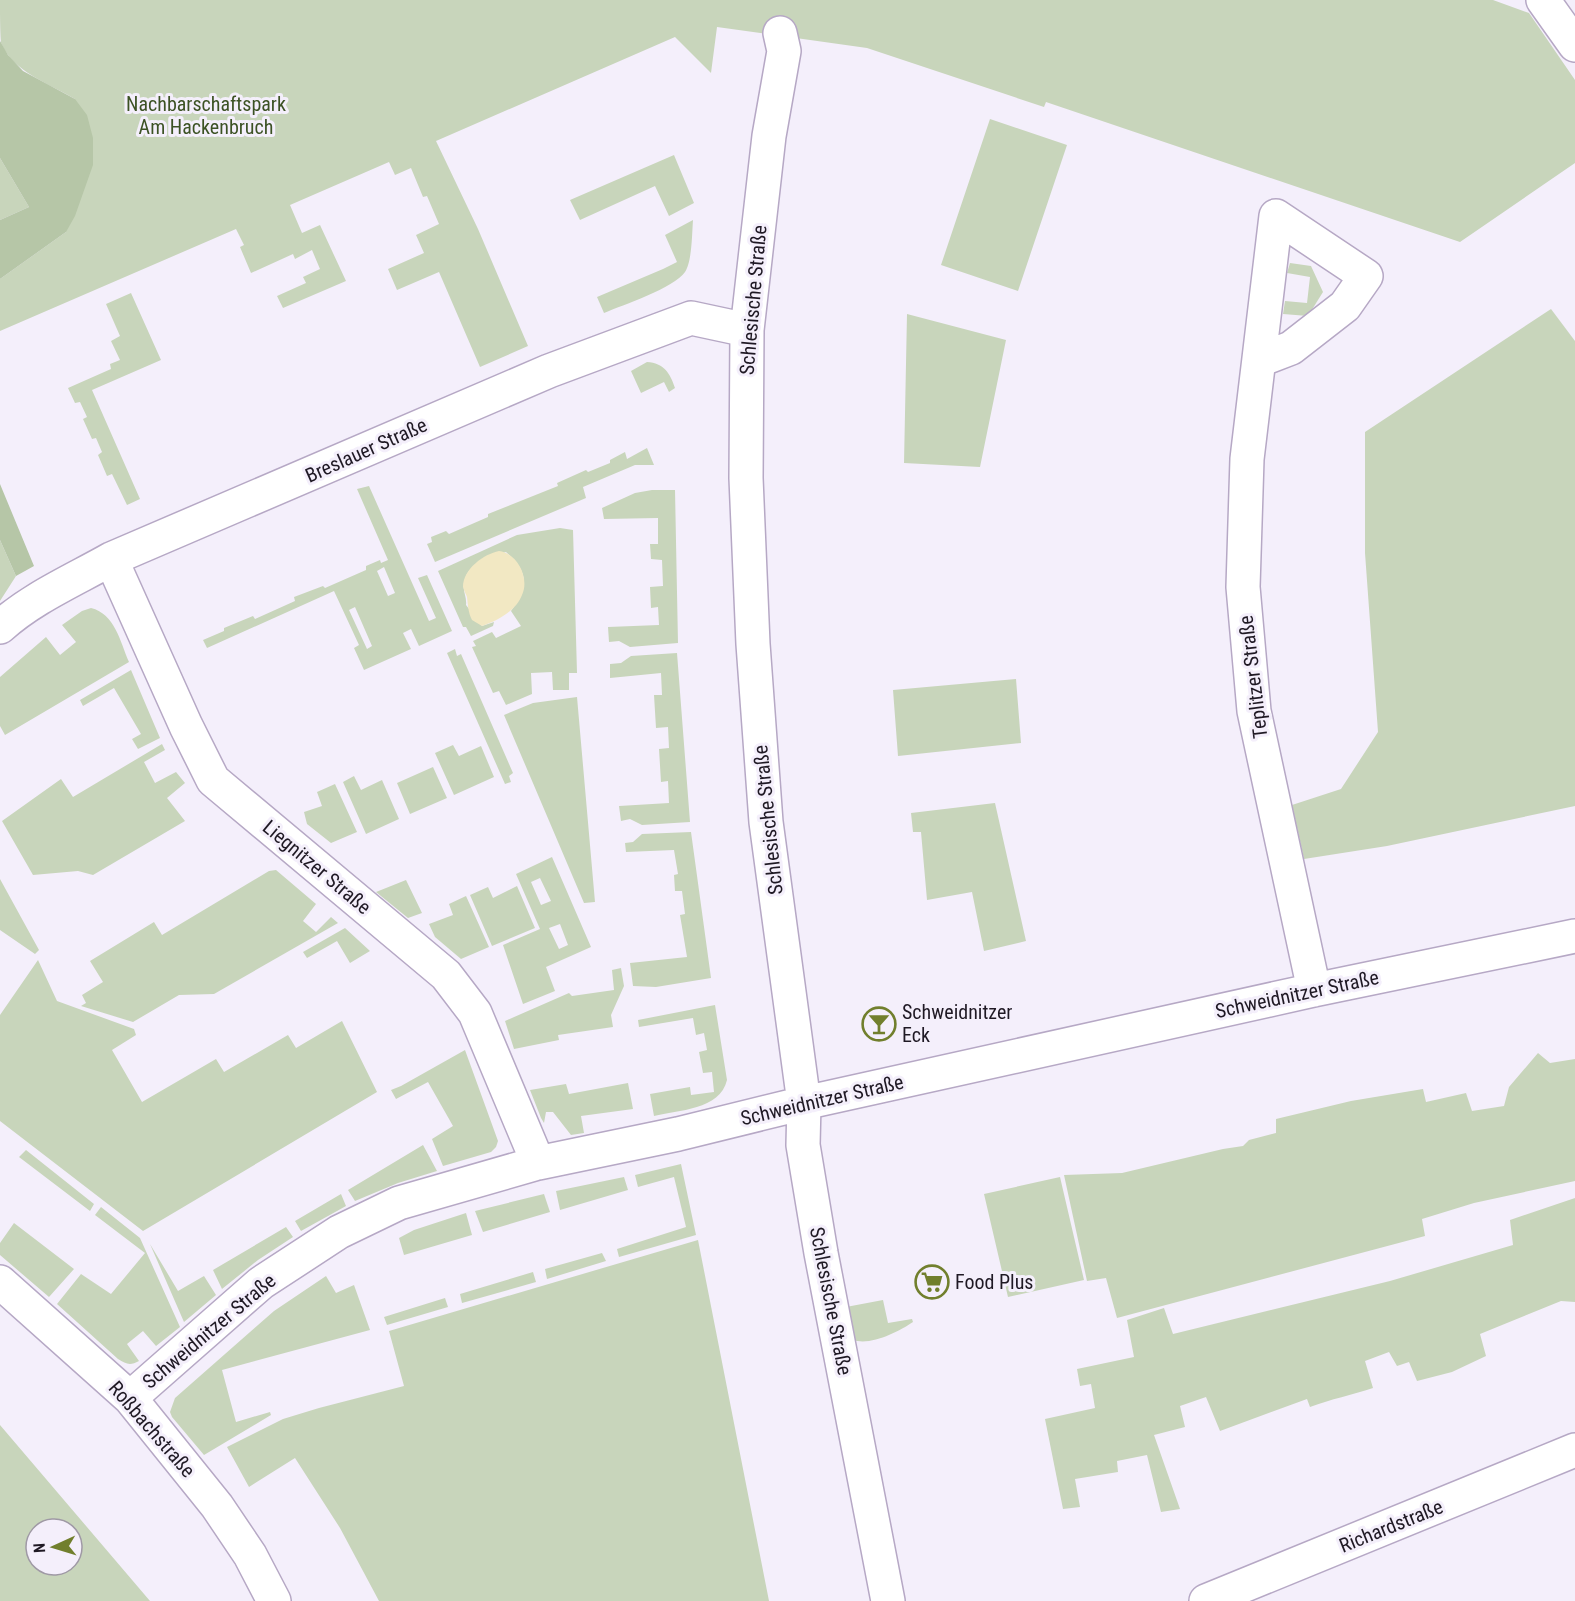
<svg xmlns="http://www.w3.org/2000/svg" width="1575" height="1601" viewBox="0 0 1575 1601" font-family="'Roboto Condensed',sans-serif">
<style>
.green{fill:#c8d5bb;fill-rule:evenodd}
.forest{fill:#b6c6a7}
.sand{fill:#f2e8c3}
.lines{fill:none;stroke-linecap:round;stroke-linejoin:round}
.minor-casing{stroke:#b6a8c5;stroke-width:36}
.minor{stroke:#fff;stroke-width:33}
.labels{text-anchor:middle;stroke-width:6;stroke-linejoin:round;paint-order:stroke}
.park-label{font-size:20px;fill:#3c5224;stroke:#f4effb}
.street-label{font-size:20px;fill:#1f1924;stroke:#f4effb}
.poi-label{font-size:20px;fill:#1f1924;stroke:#f4effb;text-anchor:start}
</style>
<rect width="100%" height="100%" fill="#f4effb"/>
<path class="green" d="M 0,0 L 1493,0 L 1529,13 L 1575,80 L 1575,163 L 1460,242 L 1046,102 L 1044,107 L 867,48 L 717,27 L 711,73 L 675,37 L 436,141 L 478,229 L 528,346 L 480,367 L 439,272 L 397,290 L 388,269 L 424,253 L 416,235 L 439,224 L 427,196 L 423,197 L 411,168 L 395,175 L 389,162 L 290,205 L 302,233 L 320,225 L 346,281 L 283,308 L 277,296 L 306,283 L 303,277 L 320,269 L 312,250 L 295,259 L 293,254 L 251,273 L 240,247 L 244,245 L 236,229 L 0,331 L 0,279 L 66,232 L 75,99 C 50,84 13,72 1,43 C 0,31 0,12 0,0 Z
M 990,119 L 1067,145 L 1018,291 L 941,265 Z
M 674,155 L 694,203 L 669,216 L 655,186 L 580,220 L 570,200 Z
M 0,158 L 29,207 L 0,220 Z
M 693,220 C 692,233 692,262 685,272 C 674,288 623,305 604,313 L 597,297 L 663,269 L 677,262 L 665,235 Z
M 1290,263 L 1311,266 L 1323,292 L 1308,316 L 1283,314 L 1285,301 L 1307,303 L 1310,277 L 1287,273 Z
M 131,293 L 161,360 L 92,390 L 140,499 L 127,505 L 112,474 L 107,476 L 98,455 L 102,452 L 96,438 L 92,439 L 83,419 L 87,417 L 80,402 L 75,403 L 68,388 L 111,369 L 110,364 L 120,360 L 111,341 L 120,336 L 106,304 Z
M 1551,309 L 1575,341 L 1575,806 L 1387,846 L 1304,859 L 1292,805 L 1341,789 L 1378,732 L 1365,553 L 1365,432 Z
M 907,314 L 1006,340 L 980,467 L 904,463 Z
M 647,362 C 664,363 670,373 675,388 L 669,392 L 664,382 L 641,393 L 631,371 Z
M 647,448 L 654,465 L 635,465 L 583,487 L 586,498 L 435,562 L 427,544 L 432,542 L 431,537 L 446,531 L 449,534 L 488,517 L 488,514 L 558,486 L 557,483 L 586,470 L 588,472 L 610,463 L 610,460 L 625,452 L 627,459 Z
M 369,486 L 429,621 L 436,618 L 418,578 L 427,575 L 452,631 L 419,646 L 411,629 L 403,633 L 411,649 L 364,670 L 354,648 L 359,645 L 334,591 L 207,648 L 203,640 L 224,631 L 224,628 L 253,616 L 255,619 L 295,601 L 294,597 L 323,586 L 325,588 L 366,570 L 366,566 L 380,560 L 381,563 L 388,560 L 357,489 ZM 384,567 L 395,593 L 388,596 L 377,571 ZM 355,607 L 372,646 L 367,649 L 349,610 Z
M 652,490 L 675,490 L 678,643 L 630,647 L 619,641 L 609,642 L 608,627 L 659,625 L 658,607 L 651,608 L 650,587 L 663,586 L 662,560 L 651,559 L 650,544 L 658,544 L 658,518 L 604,519 L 602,508 L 635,493 Z
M 560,528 L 573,530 L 577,673 L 569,673 L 569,690 L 553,690 L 552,672 L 531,673 L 532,694 L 506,705 L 499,691 L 493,693 L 472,647 L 476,646 L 473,641 L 492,632 L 496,638 L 521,626 L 511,611 C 529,586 529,573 506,552 C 488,558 465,563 464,586 C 463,592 467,598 466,605 L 482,626 L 494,622 L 493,626 L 471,636 L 466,627 L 463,627 L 438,571 L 517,535 Z
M 0,540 L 16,576 L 0,601 Z
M 91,608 C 115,614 120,641 129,662 L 5,735 L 0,726 L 0,677 L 46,637 L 60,655 L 76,642 L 62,625 L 82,611 Z
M 455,649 L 457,656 L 461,654 L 513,773 L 509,776 L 511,782 L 505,784 L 447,653 Z
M 677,653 L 690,822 L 642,825 L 630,819 L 621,821 L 619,806 L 669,803 L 668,781 L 661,782 L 659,749 L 669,748 L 668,727 L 656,728 L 654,695 L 662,695 L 661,673 L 610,678 L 610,664 L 621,663 L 631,656 Z
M 131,670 L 160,738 L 138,749 L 132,739 L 141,734 L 114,688 L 83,706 L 80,700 Z
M 1016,679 L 1021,743 L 898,756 L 893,690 Z
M 577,697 L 595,902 L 584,903 L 504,715 L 533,703 Z
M 162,744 L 165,750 L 144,762 L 155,783 L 176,772 L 185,783 L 167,798 L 185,821 L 93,875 L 78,871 L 33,875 L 2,821 L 61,779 L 73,797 Z
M 453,745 L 459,756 L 481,746 L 494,777 L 454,795 L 435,753 Z
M 433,767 L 447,798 L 410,814 L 397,783 Z
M 354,776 L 361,790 L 382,780 L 399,819 L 366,834 L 343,782 Z
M 335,784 L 357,832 L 331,843 L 307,824 L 304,812 L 322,806 L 317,792 Z
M 995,803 L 1026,941 L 984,951 L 972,892 L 927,900 L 921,832 L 913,832 L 911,813 Z
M 691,832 L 711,978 L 656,987 L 633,986 L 630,963 L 687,957 L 680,915 L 685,914 L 682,891 L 675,891 L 674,875 L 678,874 L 674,850 L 626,852 L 625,843 L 633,842 L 642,834 Z
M 552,857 L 591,947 L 546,967 L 555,991 L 523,1004 L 503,945 L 540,929 L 516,874 ZM 540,878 L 551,901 L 541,905 L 531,882 ZM 560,924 L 568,945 L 559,949 L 549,928 Z
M 276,870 L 316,904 L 303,921 L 316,932 L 331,917 L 338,923 L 214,994 L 179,995 L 133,1022 L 81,1006 L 86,1003 L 82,995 L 103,982 L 90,961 L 154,922 L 162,935 L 269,871 Z
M 0,879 L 39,950 L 35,954 L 0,930 Z
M 406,880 L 422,913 L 408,918 L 376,892 Z
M 517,886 L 535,928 L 492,946 L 470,895 L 488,887 L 493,898 Z
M 466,896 L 489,947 L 461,959 L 435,937 L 429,924 L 453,915 L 449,904 Z
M 345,928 L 370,951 L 350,963 L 337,941 L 307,958 L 303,952 Z
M 38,960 L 57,1001 L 134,1029 L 136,1035 L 112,1050 L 142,1102 L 216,1059 L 224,1072 L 288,1035 L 296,1048 L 342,1021 L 377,1092 L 143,1231 L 0,1121 L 0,1015 Z
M 621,968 L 624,986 L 611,1015 L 613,1027 L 558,1035 L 559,1040 L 514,1049 L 505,1021 L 569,993 L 572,996 L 614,990 L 612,970 Z
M 715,1005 L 727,1080 C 720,1110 678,1110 654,1116 L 650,1094 L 690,1087 L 691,1095 L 714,1092 L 712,1072 L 703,1073 L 699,1052 L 707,1050 L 704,1033 L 696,1035 L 693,1018 L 639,1027 L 638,1020 Z
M 465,1050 L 498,1141 L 496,1147 L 491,1152 L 443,1166 L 432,1139 L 453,1126 L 428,1082 L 396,1099 L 391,1090 L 401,1086 Z
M 1538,1053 L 1550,1063 L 1575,1059 L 1575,1181 L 1474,1203 L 1422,1219 L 1425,1236 L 1117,1318 L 1106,1278 L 1087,1281 L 1064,1175 L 1122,1173 L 1223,1149 L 1243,1146 L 1249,1140 L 1276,1133 L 1276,1119 L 1351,1101 L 1423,1089 L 1426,1102 L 1466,1093 L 1472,1111 L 1504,1106 L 1509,1087 Z
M 628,1083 L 633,1109 L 581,1116 L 584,1133 L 571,1135 L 553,1112 L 546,1112 L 544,1123 L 541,1118 L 530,1090 L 566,1084 L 569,1094 Z
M 423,1145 L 437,1171 L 398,1183 L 355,1201 L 348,1190 Z
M 26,1150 L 94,1204 L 90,1211 L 19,1157 Z
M 681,1164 L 696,1235 L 619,1257 L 617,1249 L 686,1227 L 674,1177 L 638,1187 L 635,1175 Z
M 624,1177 L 628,1190 L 560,1210 L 556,1191 Z
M 1060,1177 L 1084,1280 L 1008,1297 L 984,1194 Z
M 341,1194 L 346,1206 L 301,1231 L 295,1221 Z
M 544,1194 L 550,1212 L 483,1232 L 475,1211 Z
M 1575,1198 L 1575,1302 L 1561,1301 L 1480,1334 L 1486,1356 L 1452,1372 L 1417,1381 L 1409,1362 L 1397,1366 L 1389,1352 L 1365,1361 L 1373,1388 C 1352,1395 1331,1399 1310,1407 L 1307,1399 L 1220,1431 L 1206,1397 L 1180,1406 L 1185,1427 L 1154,1435 L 1180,1509 L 1161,1512 L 1147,1455 L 1117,1461 L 1118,1472 L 1075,1479 L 1080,1507 L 1063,1509 L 1045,1419 L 1095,1408 L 1091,1384 L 1080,1386 L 1077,1369 L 1134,1357 L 1127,1320 L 1164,1308 L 1173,1334 L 1390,1281 L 1513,1245 L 1510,1220 Z
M 101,1207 L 140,1238 L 180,1327 L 156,1346 L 143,1331 L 127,1344 L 139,1361 C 130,1366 126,1364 118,1359 L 57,1304 L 81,1274 L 111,1294 L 145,1253 L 95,1215 Z
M 466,1213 L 472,1235 L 404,1255 L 399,1238 L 414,1230 Z
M 14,1223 L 74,1269 L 49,1297 L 0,1255 L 0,1243 Z
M 286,1227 L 293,1237 L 258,1260 L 222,1289 L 213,1270 Z
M 698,1240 L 769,1601 L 379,1601 L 340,1528 L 295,1458 L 249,1487 L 227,1447 L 283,1419 L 319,1408 L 404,1386 L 389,1331 Z
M 150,1244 L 178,1291 L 204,1276 L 216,1295 L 184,1322 Z
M 602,1253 L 606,1261 L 547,1279 L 545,1269 Z
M 533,1272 L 536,1282 L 462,1303 L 460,1294 Z
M 326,1276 L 336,1293 L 354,1285 L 370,1330 L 222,1370 L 236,1422 L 270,1412 L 271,1415 L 204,1455 L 172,1417 L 170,1412 L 175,1398 L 274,1311 Z
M 445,1298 L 448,1307 L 387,1325 L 384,1317 Z
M 883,1300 L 888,1323 L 912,1319 L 913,1322 C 898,1332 871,1346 853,1340 L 846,1307 Z
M 0,1425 L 150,1601 L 0,1601 ZM 36,1529 L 72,1529 L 72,1565 L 36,1565 Z"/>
<path class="forest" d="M 0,41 L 8,55 L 23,71 L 75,99 L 87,115 L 93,138 L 93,165 L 75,216 L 66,232 L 0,279 L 0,220 L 29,207 L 0,158 Z
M 0,484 L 34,566 L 16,576 L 0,540 Z"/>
<path class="sand" d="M 499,551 C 517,553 530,578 522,595 C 516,611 497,621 482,626 L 472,620 C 468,612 468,605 467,597 C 466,594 464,591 463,587 C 463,569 484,554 499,551 Z"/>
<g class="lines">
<defs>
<path id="minor" d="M 1543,0 L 1575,45
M 780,33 L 784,51 L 769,136 L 747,330 L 746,478 L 753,644 L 766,822 L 804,1103 L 803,1145 L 821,1253 L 888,1601
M 1260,360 L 1291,348 L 1345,306 L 1366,276 L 1276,216 L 1247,459 L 1243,587 L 1254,711 L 1314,990
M 111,559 L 186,726 L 213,780 L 446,975 L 475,1013 L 538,1163
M 0,627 C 32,598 74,580 111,559 L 549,371 L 691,318 L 747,330
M 0,1282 L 130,1398 L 217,1506 L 250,1555 L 274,1601
M 130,1398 L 261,1283 L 339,1232 L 399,1203 L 538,1163 L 678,1134 L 804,1103 L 1314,990 L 1575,936
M 1206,1601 L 1575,1450"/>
</defs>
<use href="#minor" class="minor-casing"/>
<use href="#minor" class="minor"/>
</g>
<defs>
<symbol id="bar-ring" viewBox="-11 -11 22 22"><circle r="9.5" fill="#f4effb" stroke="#717f2d" stroke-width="1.5"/><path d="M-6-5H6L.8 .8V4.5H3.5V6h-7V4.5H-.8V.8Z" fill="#717f2d"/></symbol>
<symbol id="supermarket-ring" viewBox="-11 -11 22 22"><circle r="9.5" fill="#f4effb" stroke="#717f2d" stroke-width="1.5"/><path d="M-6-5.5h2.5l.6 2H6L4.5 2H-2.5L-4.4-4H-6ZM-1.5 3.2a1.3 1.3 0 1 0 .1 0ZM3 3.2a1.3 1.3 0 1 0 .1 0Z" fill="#717f2d"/></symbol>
</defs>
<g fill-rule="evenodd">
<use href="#bar-ring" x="860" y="1005" width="38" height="38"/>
<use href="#supermarket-ring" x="913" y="1263" width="38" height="38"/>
</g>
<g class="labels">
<g class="park-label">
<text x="206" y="111">Nachbarschaftspark<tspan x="206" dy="23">Am Hackenbruch</tspan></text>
</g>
<g class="street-label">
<text transform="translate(753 300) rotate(-85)" y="7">Schlesische Straße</text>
<text transform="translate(366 450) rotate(-24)" y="7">Breslauer Straße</text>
<text transform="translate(1253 677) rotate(-97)" y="7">Teplitzer Straße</text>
<text transform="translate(768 820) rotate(-96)" y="7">Schlesische Straße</text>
<text transform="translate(317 867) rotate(40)" y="7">Liegnitzer Straße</text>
<text transform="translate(1297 994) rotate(-12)" y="7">Schweidnitzer Straße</text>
<text transform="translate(822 1100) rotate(-13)" y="7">Schweidnitzer Straße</text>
<text transform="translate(831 1301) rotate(79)" y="7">Schlesische Straße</text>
<text transform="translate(209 1331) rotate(-40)" y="7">Schweidnitzer Straße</text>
<text transform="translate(152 1429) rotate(49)" y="7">Roßbachstraße</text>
<text transform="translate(1391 1526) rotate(-22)" y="7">Richardstraße</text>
</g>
<g class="poi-label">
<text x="902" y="1019">Schweidnitzer<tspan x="902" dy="23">Eck</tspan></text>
<text x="955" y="1289">Food Plus</text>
</g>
</g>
<g transform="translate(54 1547) rotate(266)"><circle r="28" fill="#f4effb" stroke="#9f99a5" stroke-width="1.5"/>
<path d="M0-4.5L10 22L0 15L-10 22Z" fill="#717f2d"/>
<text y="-9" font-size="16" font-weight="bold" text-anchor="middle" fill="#1f1924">N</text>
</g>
</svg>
